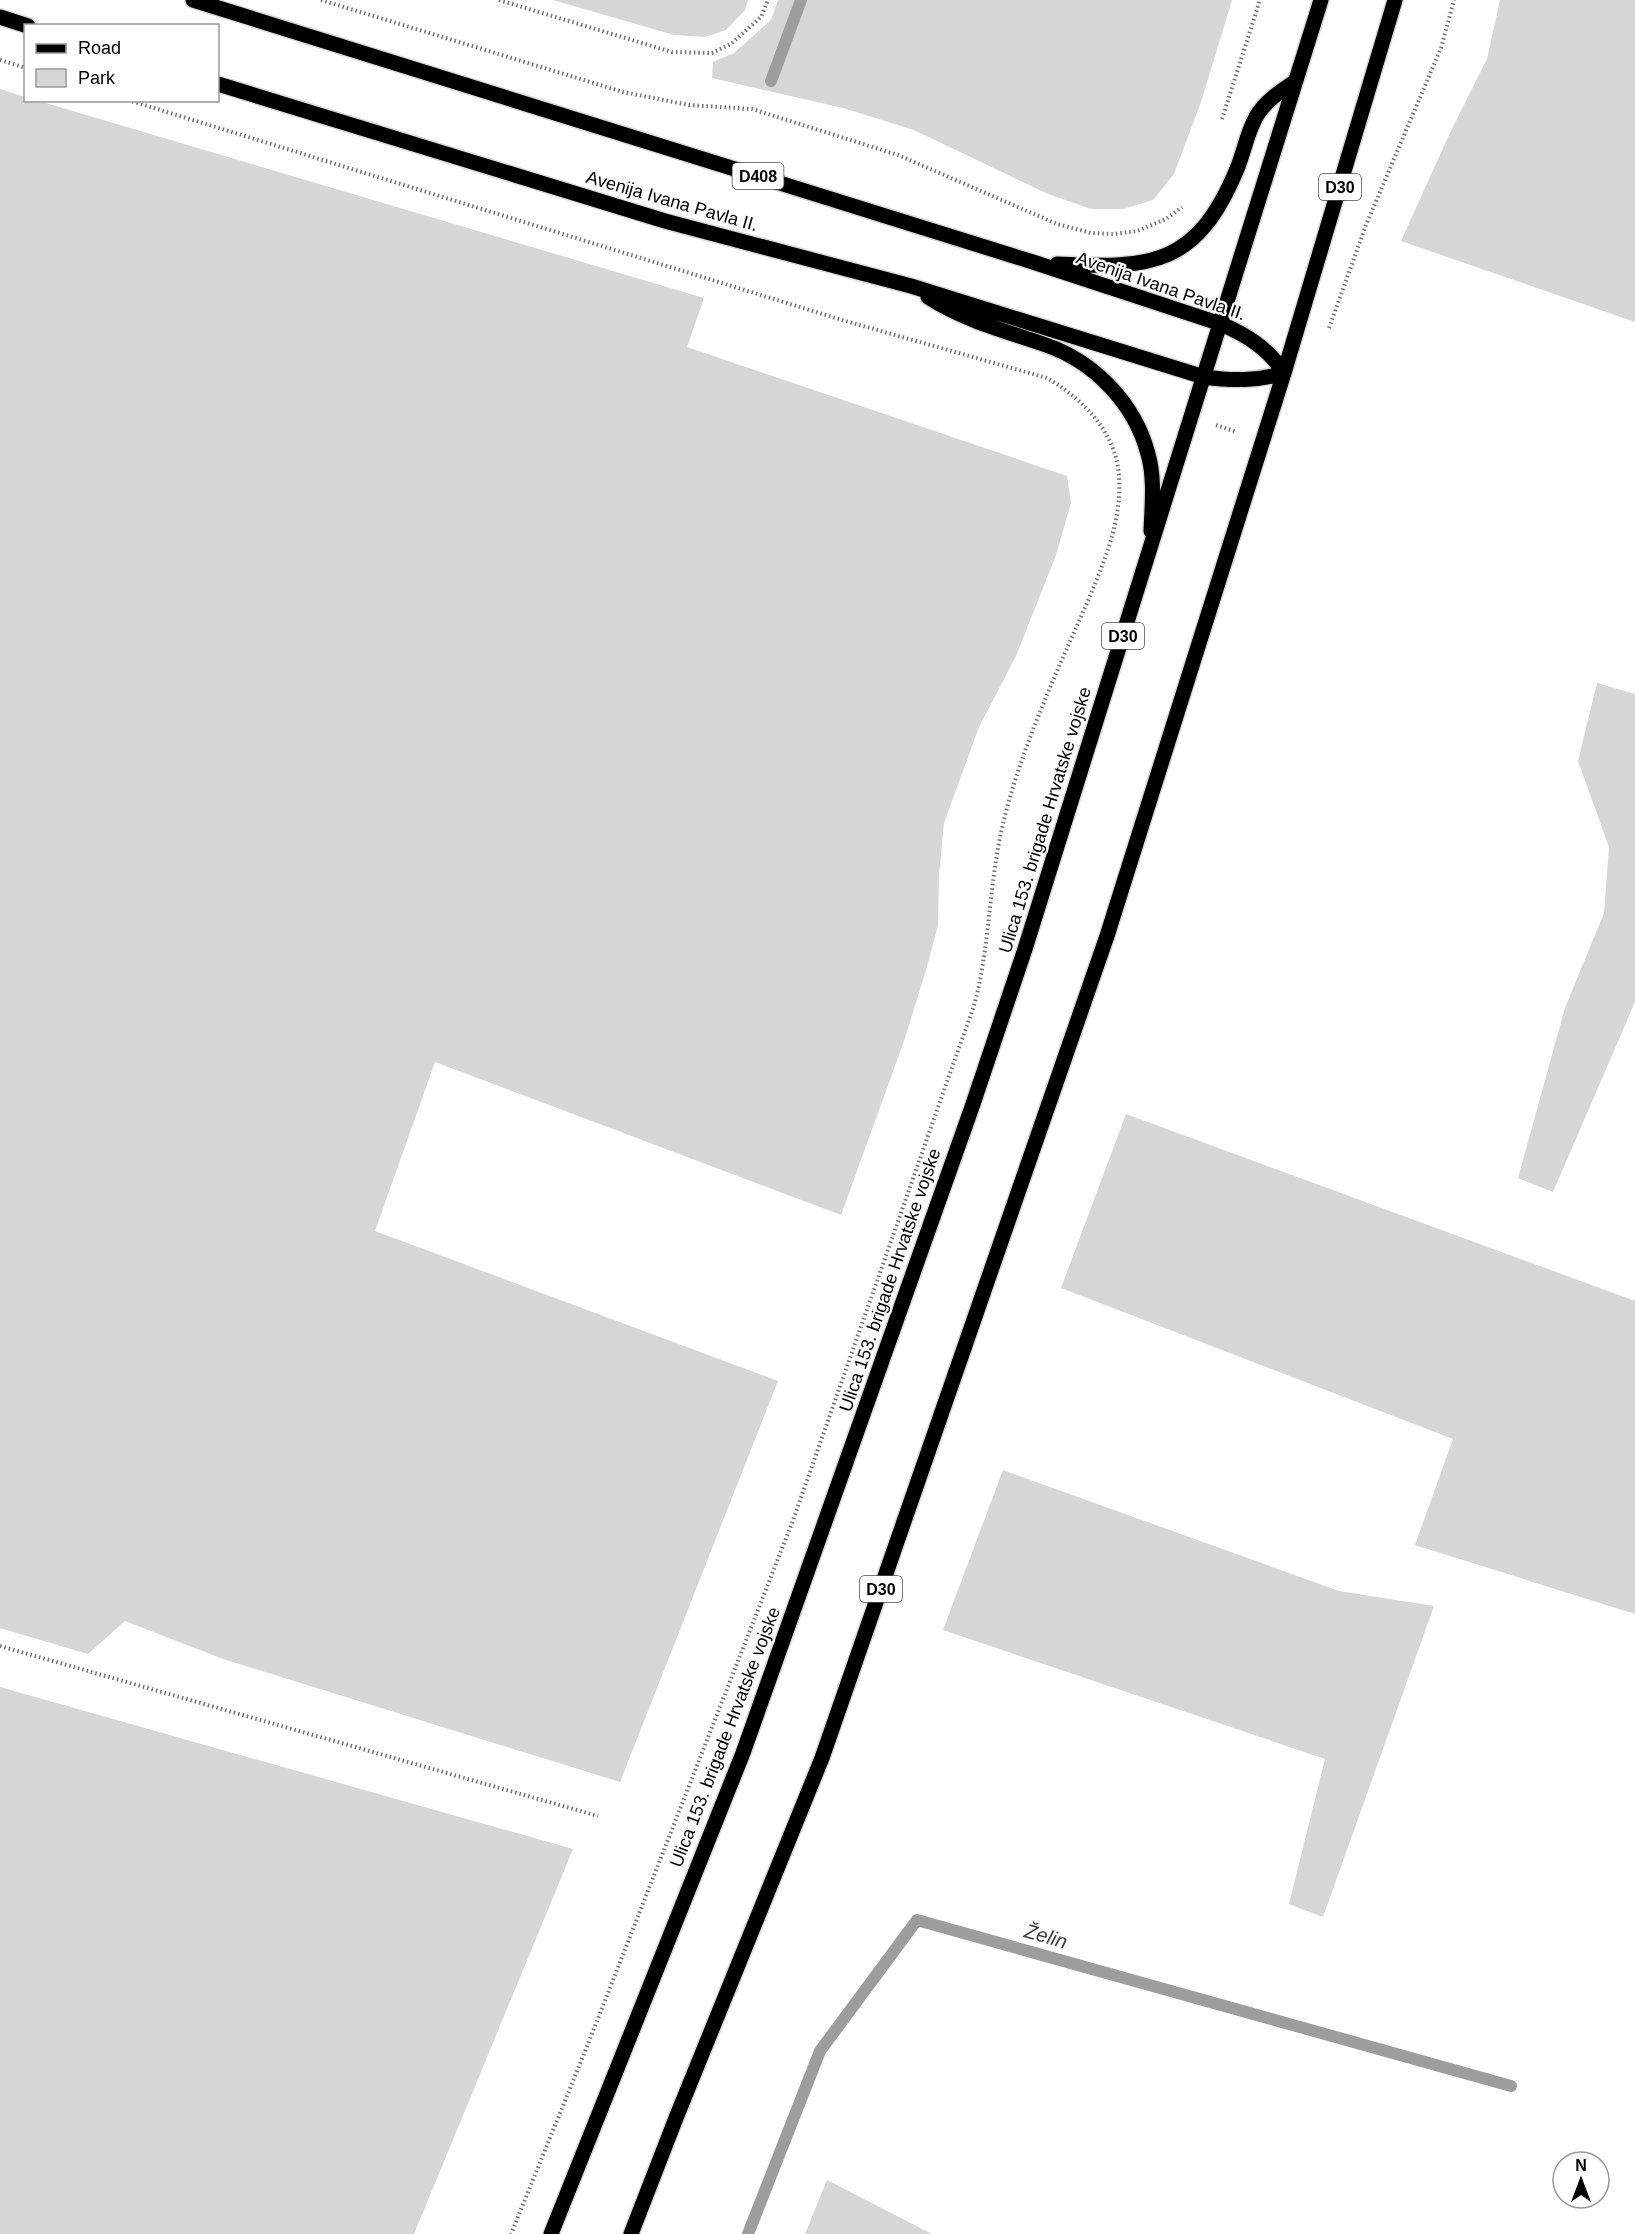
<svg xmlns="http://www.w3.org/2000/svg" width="1635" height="2234" viewBox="0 0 1635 2234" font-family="Helvetica,sans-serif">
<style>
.green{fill:#d6d6d6}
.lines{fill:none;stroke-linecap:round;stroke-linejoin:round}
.stream{stroke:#9d9d9d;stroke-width:12}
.primary-casing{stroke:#dbdbdb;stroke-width:18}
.path{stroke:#717171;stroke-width:4;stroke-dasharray:1.5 3;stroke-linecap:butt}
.primary{stroke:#000;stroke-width:15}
.labels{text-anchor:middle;stroke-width:4.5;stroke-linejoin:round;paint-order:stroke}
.shield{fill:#fff;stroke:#4c4c4c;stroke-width:1.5}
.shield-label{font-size:16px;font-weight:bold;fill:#000}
.street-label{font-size:18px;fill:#000;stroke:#fff}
.water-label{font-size:20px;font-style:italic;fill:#3e3e3e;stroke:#fff}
</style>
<rect width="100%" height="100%" fill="#fff"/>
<path class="green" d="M 553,0 L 748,0 L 745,10 L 726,30 L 705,37 L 674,35 Z
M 778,0 L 1232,0 L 1201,102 L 1174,174 L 1153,200 L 1123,209 L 1091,209 L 1048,194 L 914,130 L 843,108 L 712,78 L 713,62 L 734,53 L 771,20 Z
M 1500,0 L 1635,0 L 1635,322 L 1401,241 L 1449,135 L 1487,59 Z
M 0,89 L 25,97 L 26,100 L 39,101 L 704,298 L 687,347 L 1067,476 L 1071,503 L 1056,555 L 1016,656 L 979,727 L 944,823 L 939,875 L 938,925 L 926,970 L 904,1041 L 841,1215 L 435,1062 L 375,1231 L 778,1381 L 620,1782 L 223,1659 L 125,1621 L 88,1654 L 0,1628 Z
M 1597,683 L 1635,694 L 1635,1002 L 1553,1192 L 1518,1178 L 1565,1008 L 1604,913 L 1609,847 L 1578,761 Z
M 1126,1114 L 1635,1301 L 1635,1614 L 1415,1545 L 1453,1439 L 1061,1288 Z
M 1003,1470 L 1339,1591 L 1434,1606 L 1323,1917 L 1289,1904 L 1325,1759 L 943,1630 Z
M 0,1687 L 573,1849 L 414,2234 L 0,2234 Z
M 827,2180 L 932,2234 L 805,2234 Z"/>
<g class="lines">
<path class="stream" d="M 771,81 L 801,0
M 748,2234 L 820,2051 L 917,1920 L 1511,2086"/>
<defs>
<path id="primary" d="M 193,0 L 1036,263 L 1221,324 C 1247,335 1269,349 1284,373
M 0,17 L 28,26
M 218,84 L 665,221 L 911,286 L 1204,377 C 1233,381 1257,381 1284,373
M 1057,264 C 1153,269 1197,265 1237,169 C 1244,152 1247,133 1256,117 C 1264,102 1282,90 1296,81
M 928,297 C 965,321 1006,331 1046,345 C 1095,362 1135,404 1148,454 C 1155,478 1152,505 1151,531
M 551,2234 L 743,1753 L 972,1107 L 1025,949 L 1321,0
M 631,2234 L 676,2118 L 822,1758 L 1107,936 L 1284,373 L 1395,0"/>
</defs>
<use href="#primary" class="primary-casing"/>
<path class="path" d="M 321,0 L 623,92 L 689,105 L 752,109 L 898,155 L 1057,224 L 1091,233 L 1114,234 L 1137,231 L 1166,219 L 1182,207
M 499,0 L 672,52 L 712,53 L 731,44 L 761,17 L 768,0
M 0,60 L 26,68
M 128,100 L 842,320 L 1047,378 C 1083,399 1116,432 1119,476 C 1122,522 1104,562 1087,603 C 1057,671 1020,751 1003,824 C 990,878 990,935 978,990 C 974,1008 967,1025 961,1042 L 792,1523 L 586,2049 L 511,2234
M 1222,119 L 1260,0
M 1329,328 L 1366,225 L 1441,48 L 1454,0
M 1216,425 L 1237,432
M 0,1646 L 598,1816"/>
<use href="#primary" class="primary"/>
</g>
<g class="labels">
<g class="shield">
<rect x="732.5" y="163" width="51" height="26" rx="4.5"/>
<rect x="1319" y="174" width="42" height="26" rx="4.5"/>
<rect x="1102" y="623" width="42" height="26" rx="4.5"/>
<rect x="860" y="1576" width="42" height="26" rx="4.5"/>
</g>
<g class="shield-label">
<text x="758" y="182">D408</text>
<text x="1340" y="193">D30</text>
<text x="1123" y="642">D30</text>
<text x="881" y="1595">D30</text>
</g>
<g class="street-label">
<text transform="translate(672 201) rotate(16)" y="6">Avenija Ivana Pavla II.</text>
<text transform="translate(1161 286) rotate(19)" y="6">Avenija Ivana Pavla II.</text>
<text transform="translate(1045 820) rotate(-73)" y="6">Ulica 153. brigade Hrvatske vojske</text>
<text transform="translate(890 1280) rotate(-71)" y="6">Ulica 153. brigade Hrvatske vojske</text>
<text transform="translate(725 1737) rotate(-69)" y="6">Ulica 153. brigade Hrvatske vojske</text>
</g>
<g class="water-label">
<text transform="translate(1046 1936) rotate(16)" y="7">Želin</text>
</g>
</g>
<rect x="24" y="24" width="195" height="78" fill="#ffffff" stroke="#999999" stroke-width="1.5"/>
<rect x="36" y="44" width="30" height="9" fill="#000000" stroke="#999999" stroke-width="1.5"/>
<text x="78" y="54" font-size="18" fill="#000000">Road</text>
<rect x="36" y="69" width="30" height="18" fill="#d6d6d6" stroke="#999999" stroke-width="1.5"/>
<text x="78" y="84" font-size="18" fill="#000000">Park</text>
<g transform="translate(1581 2180)"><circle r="28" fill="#ffffff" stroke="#999999" stroke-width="1.5"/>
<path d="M0-4.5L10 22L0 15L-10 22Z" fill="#000000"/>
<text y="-9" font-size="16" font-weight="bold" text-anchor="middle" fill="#000000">N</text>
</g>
</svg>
